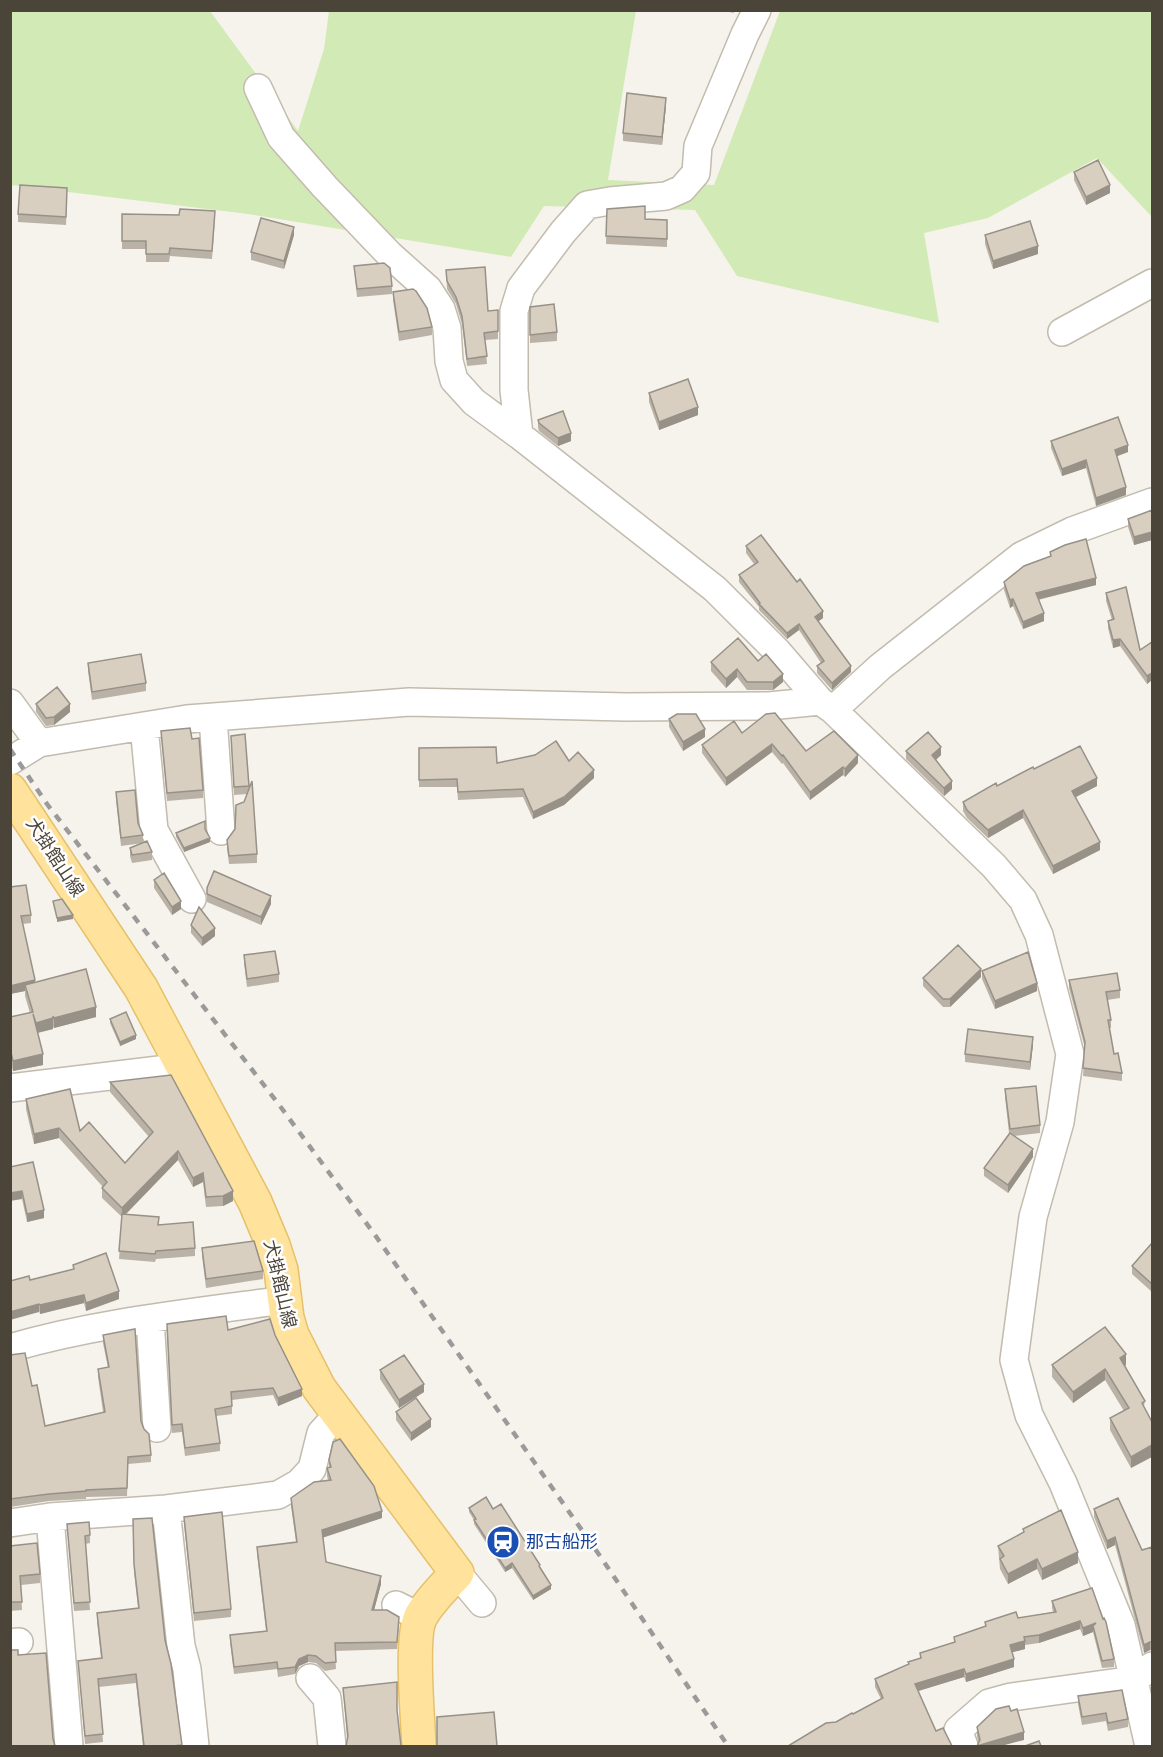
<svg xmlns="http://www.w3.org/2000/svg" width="1163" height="1757" viewBox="0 0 1163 1757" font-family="'Work Sans','Noto Sans JP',sans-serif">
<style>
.green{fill:#d2eab5}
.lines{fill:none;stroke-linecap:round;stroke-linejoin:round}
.minor-casing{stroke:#c2bbae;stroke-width:30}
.major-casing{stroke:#e6c16a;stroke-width:36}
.minor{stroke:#fff;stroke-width:27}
.major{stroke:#ffe39c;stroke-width:33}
.rail{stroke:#9a9a9a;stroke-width:4.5;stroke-dasharray:8 8;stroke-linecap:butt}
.wall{fill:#bab2a6}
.shaded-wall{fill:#979187}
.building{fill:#d8cfc1;stroke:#979187;stroke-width:1.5}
.labels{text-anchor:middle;stroke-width:5;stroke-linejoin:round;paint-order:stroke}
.street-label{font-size:18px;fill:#4b4439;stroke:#fff}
.transit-label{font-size:18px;fill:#164399;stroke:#fff;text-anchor:start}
</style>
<rect width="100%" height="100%" fill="#f6f3ec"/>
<path class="green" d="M 11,11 L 210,11 L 298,131 L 324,49 L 329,11 L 636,11 L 608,180 L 714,185 L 780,11 L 1152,11 L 1152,217 L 1097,158 L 988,218 L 924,233 L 939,323 L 737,276 L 695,210 L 544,206 L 511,257 L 248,214 L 11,185 Z"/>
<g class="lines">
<defs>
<path id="minor" d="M 258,88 L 281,137 L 324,186 L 390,255 L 428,289 L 441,309 L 447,328 L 449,361 L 454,380 L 474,402 L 519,435 L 715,589 L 777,651 L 820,701 L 833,710 L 994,866 L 1023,900 L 1039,935 L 1070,1054 L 1060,1122 L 1033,1217 L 1014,1360 L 1029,1415 L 1063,1483 L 1121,1625 L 1149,1746
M 1062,332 L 1152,283
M 519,435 L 514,390 L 514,311 L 521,288 L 563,232 L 587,205 L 610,201 L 666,196 L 682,189 L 696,173 L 698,146 L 745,34 L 757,10
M 10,703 L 39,743
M 833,710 L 880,667 L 1021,556 L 1072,531 L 1152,502
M 213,717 L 221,831
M 144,726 L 154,830 L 192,899
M 10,761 L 39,743 L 187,719 L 409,702 L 626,707 L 769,706 L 820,701
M 10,1088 L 184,1067
M 150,1319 L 157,1428
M 10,1348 C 99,1322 193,1313 284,1300
M 166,1509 L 181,1646 L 187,1669 L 195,1746
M 50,1517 L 69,1746
M 10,1523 L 50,1517 L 166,1509 L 278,1495 L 299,1483 L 312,1469 L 321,1433 L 339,1413
M 457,1573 L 482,1603
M 396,1605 L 420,1617
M 10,1643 L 19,1642
M 310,1678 L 327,1698 L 332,1746
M 964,1746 L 958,1730 L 989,1703 L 1011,1697 L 1134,1680 L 1152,1666"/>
<path id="major" d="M 10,790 L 141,988 L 255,1202 L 273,1245 L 281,1270 L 287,1318 L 292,1335 L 319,1388 L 457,1573 C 445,1586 430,1600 421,1616 C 410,1636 418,1720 419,1746"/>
</defs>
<use href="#minor" class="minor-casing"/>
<use href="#major" class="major-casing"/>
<use href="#minor" class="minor"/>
<use href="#major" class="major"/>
<path class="rail" d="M 10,749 L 47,804 L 277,1102 L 375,1235 L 600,1556 L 728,1746"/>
</g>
<path class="wall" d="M 719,10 L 734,10 L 734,13 Z
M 666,106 L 662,145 L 623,141 L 623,133 Z
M 1074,172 L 1110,193 L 1086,205 L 1074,180 Z
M 67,196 L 66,225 L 18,222 L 18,214 Z
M 607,209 L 645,219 L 667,220 L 667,247 L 606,244 Z
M 122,214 L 179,215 L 215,219 L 212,259 L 170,256 L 169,262 L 146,262 L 146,249 L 122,249 Z
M 294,235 L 284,269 L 251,260 L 251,252 Z
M 985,235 L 1038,254 L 993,269 L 985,244 Z
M 354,266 L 392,286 L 392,294 L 357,297 Z
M 446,270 L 488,311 L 498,310 L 498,339 L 485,340 L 487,364 L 467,366 L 462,324 L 456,304 L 447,289 Z
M 393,292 L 432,327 L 432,335 L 399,341 L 393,300 Z
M 530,307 L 557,332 L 557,341 L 530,343 Z
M 649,393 L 698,415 L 659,430 L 649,402 Z
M 538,420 L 571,441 L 558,446 L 539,431 L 538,428 Z
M 1051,441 L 1128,452 L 1117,456 L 1126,495 L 1096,506 L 1086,468 L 1062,476 L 1051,448 Z
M 1152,510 L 1152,540 L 1134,545 L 1128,527 L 1128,519 Z
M 746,546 L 823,618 L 818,621 L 851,672 L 832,690 L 817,673 L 817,666 L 821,663 L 799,630 L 787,639 L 759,610 L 759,607 L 739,582 L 739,575 L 754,564 L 746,553 Z
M 1050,552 L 1096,585 L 1038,600 L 1044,621 L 1023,629 L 1013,606 L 1010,608 L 1004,590 L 1004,582 L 1050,557 Z
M 1106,593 L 1140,650 L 1152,642 L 1152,680 L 1147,684 L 1120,646 L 1113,648 L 1108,628 L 1108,621 L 1112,620 L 1106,601 Z
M 758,661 L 783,682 L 773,690 L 747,690 L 737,677 L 726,688 L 711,671 L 711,662 Z
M 88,663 L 146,683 L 146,691 L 92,700 L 88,671 Z
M 36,704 L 70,712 L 54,725 L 46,726 L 36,712 Z
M 669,719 L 705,737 L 683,751 L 669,727 Z
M 161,731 L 192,739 L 203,790 L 203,798 L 167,801 Z
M 742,733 L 806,751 L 858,763 L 845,777 L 843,775 L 810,800 L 783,763 L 782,764 L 772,752 L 726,786 L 702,753 L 702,745 Z
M 245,734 L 249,788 L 257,854 L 257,863 L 229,864 L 227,848 L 227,840 L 235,829 L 247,794 L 234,795 L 231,736 Z
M 419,748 L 497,763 L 569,761 L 594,778 L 564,805 L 533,819 L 523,797 L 458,800 L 457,787 L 419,787 Z
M 906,751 L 941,755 L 936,760 L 952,789 L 944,796 L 906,759 Z
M 1034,769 L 1097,786 L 1076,797 L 1100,850 L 1053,874 L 1023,818 L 988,838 L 967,818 L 963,811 L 963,802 Z
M 116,792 L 138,823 L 143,835 L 143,843 L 152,852 L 152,860 L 132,863 L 130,856 L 130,848 L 143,843 L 121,846 L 116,800 Z
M 205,829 L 210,842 L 184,852 L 176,837 L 176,833 Z
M 154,880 L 181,909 L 172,915 L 154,888 Z
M 10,887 L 31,915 L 31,923 L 22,924 L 35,983 L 96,1017 L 54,1028 L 53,1027 L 53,1029 L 38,1033 L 43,1065 L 13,1071 L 10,1059 L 10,1017 L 30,1013 L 25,996 L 25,991 L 10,994 Z
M 207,888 L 271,904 L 261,925 L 207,902 Z
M 191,925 L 215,936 L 202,946 L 191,933 Z
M 244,955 L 279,974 L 279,982 L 247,987 L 244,963 Z
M 982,971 L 1037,991 L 995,1009 L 982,979 Z
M 981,977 L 950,1007 L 943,1007 L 923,986 L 923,978 Z
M 1069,980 L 1120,990 L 1120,998 L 1107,1000 L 1111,1020 L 1111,1028 L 1109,1028 L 1114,1054 L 1122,1073 L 1122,1081 L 1083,1076 L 1085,1048 L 1069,988 Z
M 110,1019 L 136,1039 L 120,1046 L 110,1023 Z
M 1033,1045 L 1030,1070 L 965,1062 L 965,1054 Z
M 110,1082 L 233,1201 L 223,1206 L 206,1207 L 203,1182 L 193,1187 L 178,1160 L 126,1214 L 159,1225 L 195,1248 L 195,1256 L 156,1259 L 155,1262 L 119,1259 L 122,1217 L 102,1198 L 102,1188 L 103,1187 L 59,1138 L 34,1144 L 26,1109 L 26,1099 L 80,1131 L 125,1163 L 149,1137 L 110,1092 Z
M 1005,1089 L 1040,1125 L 1040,1133 L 1014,1136 L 1033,1157 L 1008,1193 L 984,1176 L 984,1168 L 1009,1133 L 1005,1097 Z
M 10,1167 L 44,1218 L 27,1222 L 22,1199 Z
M 1152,1243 L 1152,1292 L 1132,1274 L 1132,1266 Z
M 202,1248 L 263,1271 L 263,1279 L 206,1288 L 202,1256 Z
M 73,1265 L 119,1299 L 86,1311 L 84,1303 L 40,1314 L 30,1280 L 73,1269 Z
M 228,1330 L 275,1335 L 302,1396 L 278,1406 L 273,1395 L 232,1400 L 232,1414 L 216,1416 L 220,1443 L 220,1451 L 185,1456 L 182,1432 L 172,1433 L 167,1332 Z
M 103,1335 L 141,1421 L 151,1455 L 151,1462 L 128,1464 L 127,1496 L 86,1497 L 86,1499 L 49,1501 L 10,1507 L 10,1355 L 32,1386 L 45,1426 L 103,1412 L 98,1377 L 98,1369 L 108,1368 L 103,1343 Z
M 1052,1365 L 1126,1365 L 1124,1366 L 1145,1401 L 1131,1468 L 1110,1430 L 1110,1418 L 1124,1411 L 1105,1380 L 1073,1403 L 1052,1377 Z
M 380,1370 L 424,1392 L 399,1408 L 380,1379 Z
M 396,1412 L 431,1427 L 411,1441 L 396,1420 Z
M 329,1460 L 382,1518 L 323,1537 L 326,1562 L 381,1584 L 374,1610 L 399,1624 L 397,1649 L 335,1651 L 336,1669 L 325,1671 L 316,1663 L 308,1662 L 299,1666 L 295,1674 L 278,1677 L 277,1669 L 234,1674 L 230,1642 L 230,1635 L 266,1631 L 257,1554 L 257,1547 L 296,1542 L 291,1506 L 291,1498 L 328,1480 L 327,1476 L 327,1468 L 329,1468 Z
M 469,1508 L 493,1509 L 540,1568 L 551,1589 L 533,1600 L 512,1568 L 505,1572 L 474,1524 L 474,1520 L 469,1512 Z
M 1094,1509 L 1142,1550 L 1152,1547 L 1152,1651 L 1150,1650 L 1144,1653 L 1115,1545 L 1107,1549 L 1094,1517 Z
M 184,1517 L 231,1609 L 231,1617 L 194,1621 L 184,1524 Z
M 133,1519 L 171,1664 L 182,1746 L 143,1746 L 136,1683 L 99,1687 L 103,1742 L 85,1744 L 78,1661 L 101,1658 L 97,1621 L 97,1613 L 138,1608 L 134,1572 Z
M 67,1524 L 90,1535 L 90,1543 L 85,1544 L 90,1610 L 74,1611 Z
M 1023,1529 L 1078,1563 L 1042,1580 L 1037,1569 L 1008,1584 L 1000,1569 L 998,1546 L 1023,1533 Z
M 10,1546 L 40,1574 L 40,1583 L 21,1585 L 22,1610 L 10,1611 Z
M 1092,1588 L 1114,1659 L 1114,1667 L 1102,1668 L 1093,1632 L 1083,1636 L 1080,1629 L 1039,1643 L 1025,1645 L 1025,1649 L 1012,1652 L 1014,1667 L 966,1682 L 964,1677 L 918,1691 L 936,1731 L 952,1746 L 836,1722 L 853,1714 L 881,1699 L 875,1687 L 875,1679 L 908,1665 L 908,1662 L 920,1658 L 920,1653 L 954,1643 L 954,1637 L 985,1626 L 985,1622 L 1018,1618 L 1053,1612 L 1052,1608 L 1052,1601 Z
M 343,1688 L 397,1710 L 347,1739 Z
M 1078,1696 L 1128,1719 L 1128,1727 L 1108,1731 L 1106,1721 L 1082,1725 L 1078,1704 Z
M 1011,1711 L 1024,1740 L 977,1746 L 978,1743 L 977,1735 L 977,1727 Z"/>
<path class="shaded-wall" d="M 666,98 L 666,106 L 662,145 L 662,137 Z
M 1110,185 L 1110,193 L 1086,205 L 1086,197 Z
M 294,227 L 294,235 L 284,269 L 284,261 Z
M 1038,246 L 1038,254 L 993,269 L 993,261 Z
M 698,407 L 698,415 L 659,430 L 659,422 Z
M 571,433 L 571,441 L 558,446 L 558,438 Z
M 1128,445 L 1128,452 L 1115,457 L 1115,450 Z
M 1086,460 L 1086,468 L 1062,476 L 1062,469 Z
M 1126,487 L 1126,495 L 1096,506 L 1096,498 Z
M 1152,532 L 1152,540 L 1134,545 L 1134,537 Z
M 1096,578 L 1096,585 L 1036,600 L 1036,593 Z
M 1013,599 L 1013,606 L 1010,608 L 1010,600 Z
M 823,611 L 823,618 L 815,624 L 815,617 Z
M 1044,613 L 1044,621 L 1023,629 L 1023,622 Z
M 799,624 L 799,630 L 787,639 L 787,633 Z
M 1120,639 L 1120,646 L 1113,648 L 1113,640 Z
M 851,666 L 851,672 L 832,690 L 832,683 Z
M 737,669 L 737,677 L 726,688 L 726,679 Z
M 1152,673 L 1152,680 L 1147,684 L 1147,676 Z
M 783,674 L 783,682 L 773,690 L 773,682 Z
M 70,704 L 70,712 L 54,725 L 54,717 Z
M 705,729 L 705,737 L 683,751 L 683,742 Z
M 772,744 L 772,752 L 726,786 L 726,778 Z
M 941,747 L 941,755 L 932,763 L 932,755 Z
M 858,755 L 858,763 L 845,777 L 845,769 Z
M 843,767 L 843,775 L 810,800 L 810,792 Z
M 594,770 L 594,778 L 564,805 L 533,819 L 533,812 Z
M 1097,778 L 1097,786 L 1072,799 L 1072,791 Z
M 952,781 L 952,789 L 944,796 L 944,788 Z
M 1023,810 L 1023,818 L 988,838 L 988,830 Z
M 210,838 L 210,842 L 184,852 L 184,848 Z
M 1100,842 L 1100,850 L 1053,874 L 1053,866 Z
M 271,896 L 271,904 L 261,925 L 261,917 Z
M 181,901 L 181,909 L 172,915 L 172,907 Z
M 73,915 L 73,919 L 57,922 L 57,918 Z
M 215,928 L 215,936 L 202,946 L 202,938 Z
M 981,969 L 981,977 L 950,1007 L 950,999 Z
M 35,980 L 35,989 L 25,985 L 25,991 L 10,994 L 10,986 Z
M 1037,983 L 1037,991 L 995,1009 L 995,1001 Z
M 96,1007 L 96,1017 L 54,1028 L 54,1018 Z
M 53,1018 L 53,1029 L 36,1033 L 36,1023 Z
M 136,1035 L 136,1039 L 120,1046 L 120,1042 Z
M 1033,1037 L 1033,1045 L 1030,1070 L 1030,1062 Z
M 43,1054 L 43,1065 L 13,1071 L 13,1061 Z
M 59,1128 L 59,1138 L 34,1144 L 34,1134 Z
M 1033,1149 L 1033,1157 L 1008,1193 L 1008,1185 Z
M 178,1151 L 178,1160 L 122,1218 L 122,1208 Z
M 203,1173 L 203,1182 L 193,1187 L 193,1178 Z
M 22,1191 L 22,1199 L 10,1201 L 10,1193 Z
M 233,1191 L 233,1201 L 223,1206 L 223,1196 Z
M 44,1210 L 44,1218 L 27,1222 L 27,1214 Z
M 119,1291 L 119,1299 L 86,1311 L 86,1303 Z
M 84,1295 L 84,1303 L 40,1314 L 40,1305 Z
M 39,1304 L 39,1312 L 10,1320 L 10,1312 Z
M 1126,1354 L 1126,1365 L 1120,1370 L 1120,1358 Z
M 1105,1369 L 1105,1380 L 1073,1403 L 1073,1392 Z
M 424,1384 L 424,1392 L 399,1408 L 399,1400 Z
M 302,1389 L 302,1396 L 278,1406 L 278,1398 Z
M 431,1419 L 431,1427 L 411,1441 L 411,1433 Z
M 1152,1445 L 1152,1457 L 1131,1468 L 1131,1457 Z
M 382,1511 L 382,1518 L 322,1538 L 322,1530 Z
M 1115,1537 L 1115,1545 L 1107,1549 L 1107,1541 Z
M 1078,1552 L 1078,1563 L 1042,1580 L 1042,1569 Z
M 1037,1559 L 1037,1569 L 1008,1584 L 1008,1574 Z
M 512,1563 L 512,1568 L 505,1572 L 505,1568 Z
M 381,1576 L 381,1584 L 372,1618 L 372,1610 Z
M 551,1585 L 551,1589 L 533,1600 L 533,1596 Z
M 1080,1621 L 1080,1629 L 1039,1643 L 1039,1635 Z
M 1096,1623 L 1093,1626 L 1093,1632 L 1083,1636 L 1083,1628 Z
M 1025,1641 L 1025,1649 L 1010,1653 L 1010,1645 Z
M 1150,1642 L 1150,1650 L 1144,1653 L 1144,1645 Z
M 308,1655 L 308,1662 L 299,1666 L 295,1674 L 295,1667 L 299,1659 Z
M 1014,1659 L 1014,1667 L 966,1682 L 966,1674 Z
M 964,1669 L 964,1677 L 915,1692 L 915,1684 Z
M 1024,1732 L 1024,1740 L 1001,1746 L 977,1746 Z"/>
<path class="building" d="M 627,93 L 666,98 L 662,137 L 623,133 Z
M 1098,160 L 1110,185 L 1086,197 L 1074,172 Z
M 20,185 L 67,188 L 66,217 L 18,214 Z
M 645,206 L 645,219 L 667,220 L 667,239 L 606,236 L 607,209 Z
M 180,209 L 215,211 L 212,251 L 170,248 L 169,254 L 146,254 L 146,241 L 122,241 L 122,214 L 179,215 Z
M 261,218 L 294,227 L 284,261 L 251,252 Z
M 1030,221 L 1038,246 L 993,261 L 985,235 Z
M 384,263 L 390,268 L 392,286 L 357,289 L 354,266 Z
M 485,267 L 488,311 L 498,310 L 498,331 L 484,333 L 487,356 L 467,359 L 462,316 L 456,297 L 447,281 L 446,270 Z
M 413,289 L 416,291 L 427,308 L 432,327 L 399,332 L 393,292 Z
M 554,304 L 557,332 L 530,335 L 530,307 Z
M 688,379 L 698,407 L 659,422 L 649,393 Z
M 563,411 L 571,433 L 558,438 L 539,423 L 538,420 Z
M 1118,417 L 1128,445 L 1115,450 L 1126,487 L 1096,498 L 1086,460 L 1062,469 L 1051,441 Z
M 1152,510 L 1152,532 L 1134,537 L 1128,519 Z
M 761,535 L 797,582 L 800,579 L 823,611 L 815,617 L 851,666 L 832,683 L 817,666 L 824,661 L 799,624 L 787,633 L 759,604 L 760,603 L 739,575 L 758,562 L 746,546 Z
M 1086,539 L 1096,578 L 1036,593 L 1044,613 L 1023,622 L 1013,599 L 1010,600 L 1004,582 L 1024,566 L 1051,556 L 1050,552 L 1065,545 Z
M 1126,587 L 1140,650 L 1152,642 L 1152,673 L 1147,676 L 1120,639 L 1113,640 L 1108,621 L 1114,619 L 1106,593 Z
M 738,638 L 758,661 L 766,654 L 783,674 L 773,682 L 747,682 L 737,669 L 726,679 L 711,662 Z
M 141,654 L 146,683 L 92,692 L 88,663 Z
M 57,687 L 70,704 L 54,717 L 46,718 L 36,704 Z
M 775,713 L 806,751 L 834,731 L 858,755 L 845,769 L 843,767 L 810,792 L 783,755 L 782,756 L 772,744 L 726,778 L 702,745 L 734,721 L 742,733 L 766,714 Z
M 677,714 L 696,714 L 705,729 L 683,742 L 669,719 Z
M 190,728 L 192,739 L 199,738 L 203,790 L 167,793 L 161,731 Z
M 928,732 L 941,747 L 932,755 L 952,781 L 944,788 L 906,751 Z
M 245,734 L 249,786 L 234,787 L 231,736 Z
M 556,741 L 569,761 L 578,752 L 594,770 L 564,797 L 533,812 L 523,789 L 458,792 L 457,779 L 419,780 L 419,748 L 496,747 L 497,763 L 535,755 Z
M 1080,746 L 1097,778 L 1072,791 L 1100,842 L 1053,866 L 1023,810 L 988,830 L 967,810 L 963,802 L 996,783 L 997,786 L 1033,767 L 1034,769 Z
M 252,781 L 257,854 L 229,856 L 227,840 L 235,829 L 236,805 L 244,802 Z
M 135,790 L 138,823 L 143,835 L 121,838 L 116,792 Z
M 205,821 L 205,829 L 210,838 L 184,848 L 176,833 Z
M 147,841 L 152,852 L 132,855 L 130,848 Z
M 214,871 L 271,896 L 261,917 L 207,894 L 207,888 Z
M 164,873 L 181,901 L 172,907 L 154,880 Z
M 26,885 L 31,915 L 21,916 L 35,980 L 10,986 L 10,887 Z
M 62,899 L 73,915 L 57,918 L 53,901 Z
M 199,907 L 215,928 L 202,938 L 191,925 Z
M 958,945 L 981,969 L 950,999 L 943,999 L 923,978 Z
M 275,951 L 279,974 L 247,979 L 244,955 Z
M 1028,952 L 1037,983 L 995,1001 L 982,971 Z
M 86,969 L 96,1007 L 54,1018 L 53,1016 L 53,1018 L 36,1023 L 33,1014 L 43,1054 L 13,1061 L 10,1048 L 10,1017 L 33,1012 L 25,985 Z
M 1117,973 L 1120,990 L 1106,992 L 1111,1020 L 1108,1020 L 1114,1054 L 1118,1053 L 1122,1073 L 1083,1068 L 1085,1042 L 1069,980 Z
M 126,1012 L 136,1035 L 120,1042 L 110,1019 Z
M 968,1029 L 1033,1037 L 1030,1062 L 965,1054 Z
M 171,1075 L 233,1191 L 223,1196 L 206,1197 L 203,1173 L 193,1178 L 178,1151 L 122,1208 L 102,1188 L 107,1182 L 59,1128 L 34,1134 L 26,1099 L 70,1089 L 80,1131 L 89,1122 L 125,1163 L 153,1132 L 110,1082 Z
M 1036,1086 L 1040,1125 L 1010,1129 L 1005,1089 Z
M 1010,1133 L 1033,1149 L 1008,1185 L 984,1168 Z
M 33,1162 L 44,1210 L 27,1214 L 22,1191 L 10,1193 L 10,1167 Z
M 122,1214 L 159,1217 L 158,1225 L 193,1222 L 195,1248 L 156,1251 L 155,1254 L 119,1251 Z
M 254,1241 L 263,1271 L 206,1279 L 202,1248 Z
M 1152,1243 L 1152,1284 L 1132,1266 Z
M 106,1253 L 119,1291 L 86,1303 L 84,1295 L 40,1305 L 39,1304 L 10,1312 L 10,1281 L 29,1276 L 30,1280 L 74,1269 L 73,1265 Z
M 226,1316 L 228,1330 L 270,1319 L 275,1335 L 302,1389 L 278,1398 L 273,1388 L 231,1392 L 232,1406 L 215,1409 L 220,1443 L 185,1448 L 182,1424 L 172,1425 L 167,1324 Z
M 1105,1327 L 1126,1354 L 1120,1358 L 1145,1401 L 1142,1403 L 1152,1422 L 1152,1445 L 1131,1457 L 1110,1418 L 1129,1408 L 1105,1369 L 1073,1392 L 1052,1365 Z
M 135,1329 L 141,1421 L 144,1429 L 149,1434 L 151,1455 L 128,1457 L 127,1488 L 86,1490 L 86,1491 L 49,1494 L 10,1499 L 10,1355 L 25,1353 L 32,1386 L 37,1385 L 45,1426 L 105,1412 L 98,1369 L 109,1367 L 103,1335 Z
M 404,1355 L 424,1384 L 399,1400 L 380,1370 Z
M 416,1398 L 431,1419 L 411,1433 L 396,1412 Z
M 340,1439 L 374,1486 L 382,1511 L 322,1530 L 326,1562 L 381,1576 L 372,1610 L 387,1610 L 399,1617 L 397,1642 L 335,1643 L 336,1662 L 325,1663 L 316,1656 L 308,1655 L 299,1659 L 295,1667 L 278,1669 L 277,1662 L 234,1667 L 230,1635 L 267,1631 L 257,1547 L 297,1542 L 291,1498 L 314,1482 L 331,1480 L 327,1468 L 331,1467 L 329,1460 L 333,1442 Z
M 486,1497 L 493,1509 L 501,1504 L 540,1565 L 539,1566 L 551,1585 L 533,1596 L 512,1563 L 505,1568 L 474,1520 L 476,1519 L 469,1508 Z
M 1118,1498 L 1142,1550 L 1152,1547 L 1152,1642 L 1150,1642 L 1144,1645 L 1115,1537 L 1107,1541 L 1094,1509 Z
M 1061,1510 L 1078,1552 L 1042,1569 L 1037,1559 L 1008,1574 L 1000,1559 L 1004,1556 L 998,1546 L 1024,1532 L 1023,1529 Z
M 222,1512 L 231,1609 L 194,1613 L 184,1517 Z
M 152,1518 L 165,1640 L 171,1664 L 182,1745 L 172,1746 L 144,1746 L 136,1674 L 98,1679 L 103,1734 L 85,1736 L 78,1661 L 102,1658 L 97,1613 L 139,1608 L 134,1564 L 133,1519 Z
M 89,1522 L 90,1535 L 85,1536 L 90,1602 L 74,1603 L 67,1524 Z
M 37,1543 L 40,1574 L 20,1576 L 22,1602 L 10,1602 L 10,1546 Z
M 1092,1588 L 1103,1619 L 1104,1618 L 1106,1622 L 1114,1659 L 1102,1661 L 1093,1626 L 1096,1623 L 1083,1628 L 1080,1621 L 1039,1635 L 1024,1637 L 1025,1641 L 1010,1645 L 1014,1659 L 966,1674 L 964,1669 L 915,1684 L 936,1731 L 943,1728 L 952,1746 L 788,1746 L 826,1723 L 836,1722 L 852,1713 L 853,1714 L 883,1698 L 875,1679 L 909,1664 L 908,1662 L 921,1658 L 920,1653 L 955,1642 L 954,1637 L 986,1626 L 985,1622 L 1016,1612 L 1018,1618 L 1056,1612 L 1052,1601 Z
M 10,1650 L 18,1650 L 18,1655 L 46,1653 L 53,1739 L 55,1746 L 10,1746 Z
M 397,1682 L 397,1710 L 401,1746 L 346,1746 L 348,1736 L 343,1688 Z
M 1122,1690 L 1128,1719 L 1108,1723 L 1106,1713 L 1082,1717 L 1078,1696 Z
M 1009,1706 L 1011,1711 L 1017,1709 L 1024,1732 L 977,1746 L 980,1740 L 977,1727 L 996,1709 Z
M 494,1712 L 497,1746 L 437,1746 L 437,1717 Z
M 1039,1741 L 1041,1746 L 1025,1746 Z"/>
<defs>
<symbol id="station-disc" viewBox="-11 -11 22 22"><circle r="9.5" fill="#1a4fb4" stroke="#fff"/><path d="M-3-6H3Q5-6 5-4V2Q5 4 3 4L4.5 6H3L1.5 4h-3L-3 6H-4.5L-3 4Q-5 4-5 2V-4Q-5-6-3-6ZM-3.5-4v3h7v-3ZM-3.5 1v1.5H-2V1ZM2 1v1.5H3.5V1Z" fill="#fff"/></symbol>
</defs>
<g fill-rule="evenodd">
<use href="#station-disc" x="484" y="1523" width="38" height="38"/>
</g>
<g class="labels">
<g class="street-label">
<text transform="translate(55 857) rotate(57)" y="6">犬掛館山線</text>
<text transform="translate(280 1284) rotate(77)" y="6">犬掛館山線</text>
</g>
<g class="transit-label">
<text x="526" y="1548">那古船形</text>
</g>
</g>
<rect width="1163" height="1757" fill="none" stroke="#4b4439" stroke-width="24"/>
</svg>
